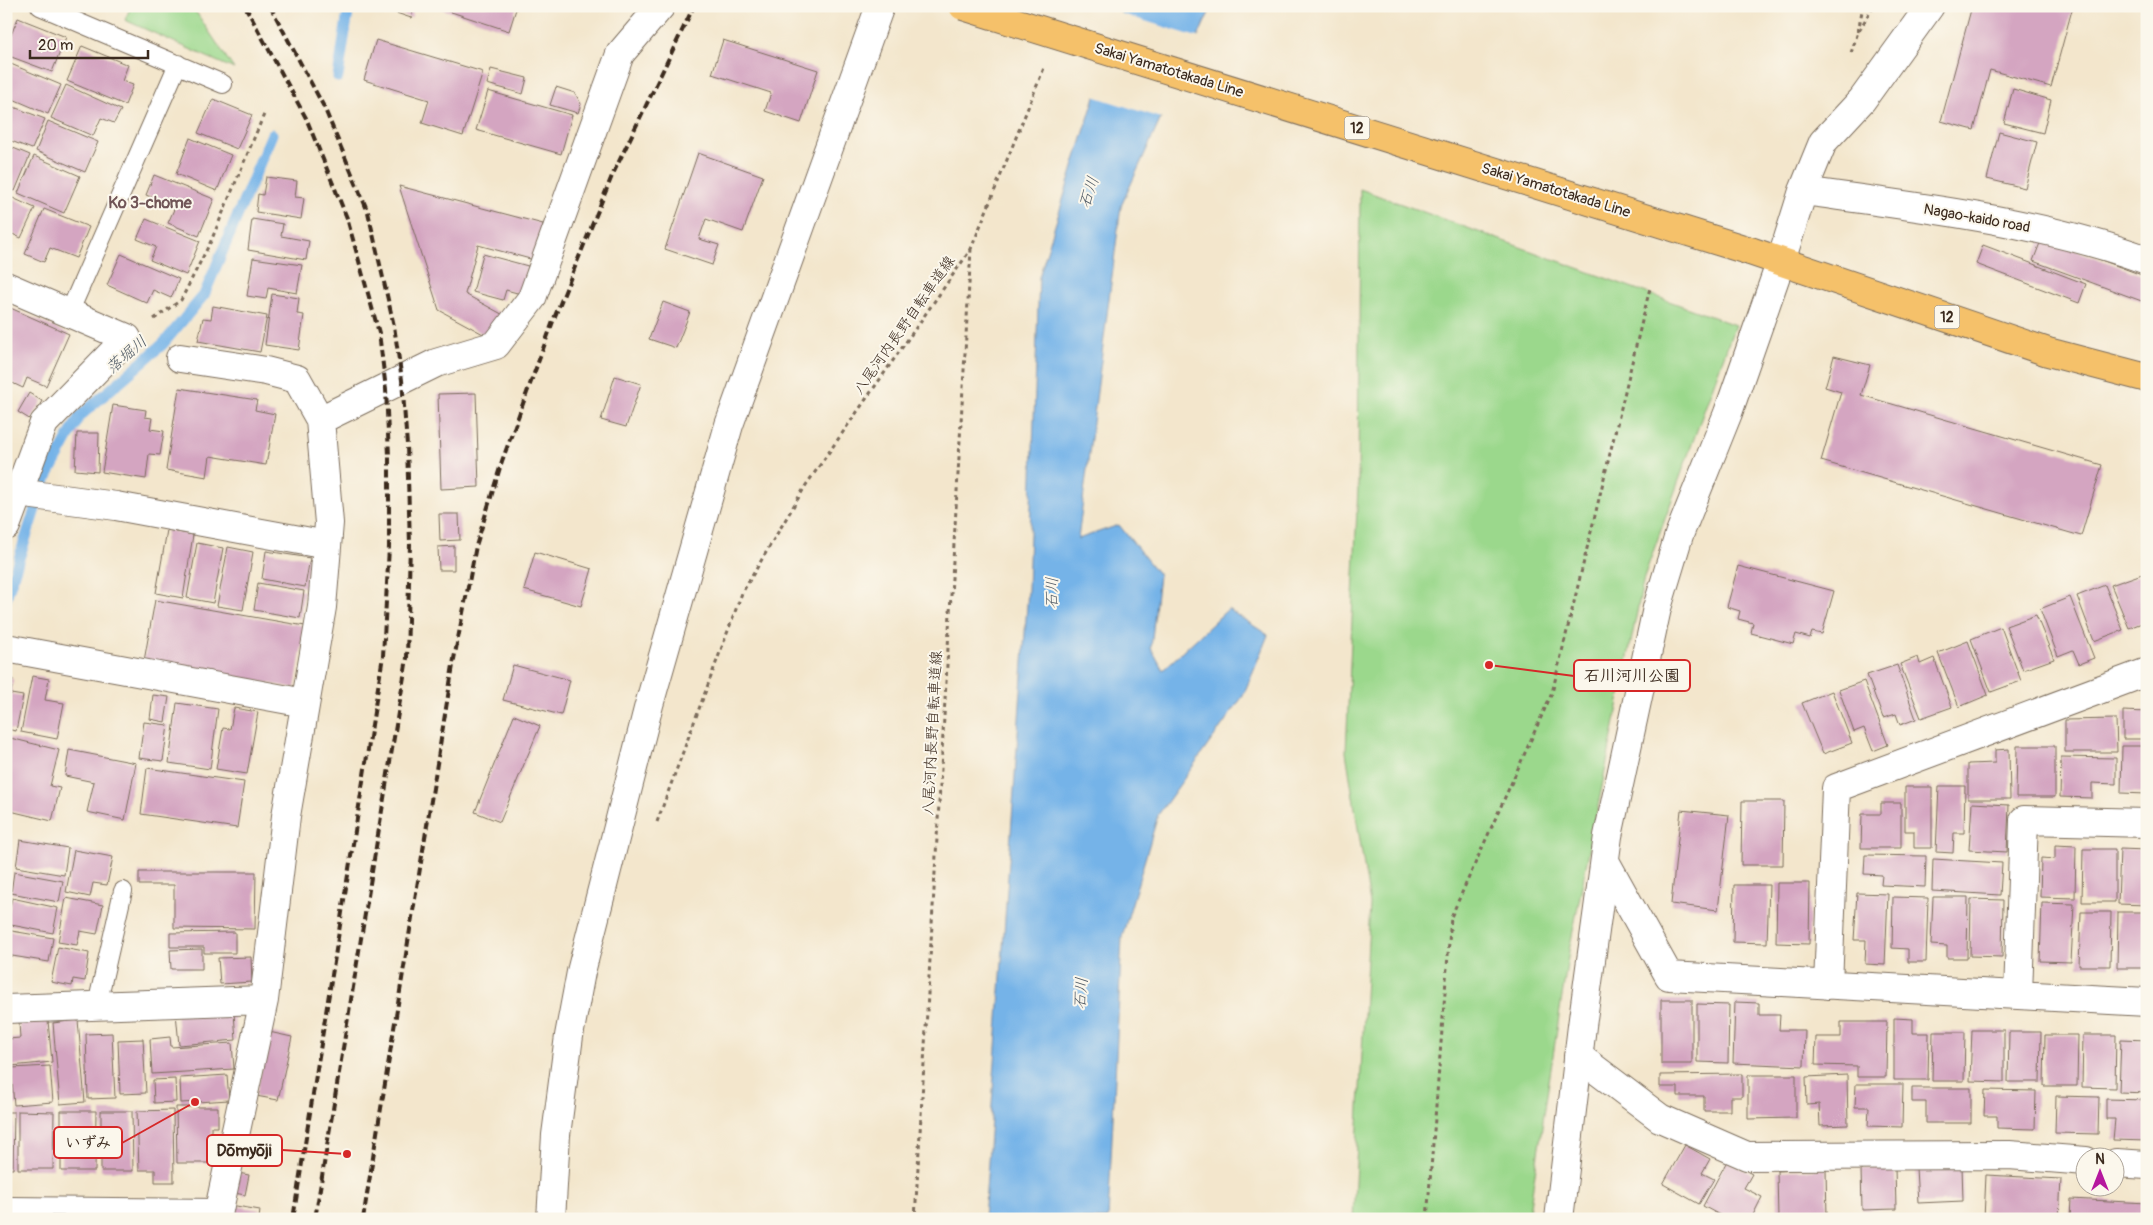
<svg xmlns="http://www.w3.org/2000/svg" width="2153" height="1225" viewBox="0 0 2153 1225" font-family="Pangolin,'Klee One',sans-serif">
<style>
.green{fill:#9bd88c;stroke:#6b8155}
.water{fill:#75b3e8;stroke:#586e83}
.pier{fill:#f3e6cc}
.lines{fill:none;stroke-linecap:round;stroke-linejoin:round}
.stream{stroke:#75b3e8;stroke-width:11}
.building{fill:#d4a5c1}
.service-casing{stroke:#7b6c5b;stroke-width:20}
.minor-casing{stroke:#7b6c5b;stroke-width:30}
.tertiary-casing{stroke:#7b6c5b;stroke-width:30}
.primary-casing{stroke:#7b6c5b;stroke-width:30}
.path{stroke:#7b6c5b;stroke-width:3;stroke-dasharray:4 4;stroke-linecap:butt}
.service{stroke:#fff;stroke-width:18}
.minor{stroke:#fff;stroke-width:28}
.tertiary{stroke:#fff;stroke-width:28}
.primary{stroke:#f5c16b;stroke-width:28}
.rail{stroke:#3b2a1e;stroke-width:4;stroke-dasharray:8 4;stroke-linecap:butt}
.primary-bridge-casing{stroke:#7b6c5b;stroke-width:30;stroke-linecap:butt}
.primary-bridge{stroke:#f5c16b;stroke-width:28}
.labels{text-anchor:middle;stroke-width:4;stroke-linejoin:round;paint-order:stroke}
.shield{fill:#fbf7ec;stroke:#75685c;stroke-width:1}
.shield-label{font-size:14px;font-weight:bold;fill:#3b2a1e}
.street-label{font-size:15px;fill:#3b2a1e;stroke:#fbf7ec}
.water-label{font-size:16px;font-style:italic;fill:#4f5a65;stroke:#fbf7ec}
.neighbourhood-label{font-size:16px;font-weight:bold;fill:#715557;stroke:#fbf7ec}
.leader{fill:none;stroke:#d62828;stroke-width:2}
.callout-dot{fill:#d62828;stroke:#fbf7ec;stroke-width:2}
.callout{fill:#fbf7ec;stroke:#d62828;stroke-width:2}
.callout-label{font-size:16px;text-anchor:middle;font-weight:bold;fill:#3b2a1e}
</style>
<rect width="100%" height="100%" fill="#fbf7ec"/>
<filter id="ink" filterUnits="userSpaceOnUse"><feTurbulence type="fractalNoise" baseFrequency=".02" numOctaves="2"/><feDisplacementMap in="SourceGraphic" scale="10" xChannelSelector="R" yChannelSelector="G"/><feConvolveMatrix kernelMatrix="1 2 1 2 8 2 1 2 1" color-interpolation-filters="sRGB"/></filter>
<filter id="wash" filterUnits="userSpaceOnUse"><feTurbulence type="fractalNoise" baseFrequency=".0096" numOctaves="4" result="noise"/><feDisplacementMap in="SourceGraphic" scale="20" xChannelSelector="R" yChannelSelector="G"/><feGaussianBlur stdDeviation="1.12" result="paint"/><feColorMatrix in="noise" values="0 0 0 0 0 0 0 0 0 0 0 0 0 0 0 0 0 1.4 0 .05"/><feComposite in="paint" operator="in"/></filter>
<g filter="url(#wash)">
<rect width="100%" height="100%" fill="#f3e6cc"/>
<path class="green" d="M 131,6 L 192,6 L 234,69 L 125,20 Z
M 1360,189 L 1735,325 L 1644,577 L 1569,951 L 1528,1219 L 1353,1219 L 1370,904 L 1346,752 L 1358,487 Z"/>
<path class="water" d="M 1123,6 L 1212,6 L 1121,206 L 1078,539 L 1119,525 L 1159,575 L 1151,648 L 1163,670 L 1228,609 L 1268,635 L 1243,696 L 1158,815 L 1122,937 L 1108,1219 L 984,1219 L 1028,590 L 1039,277 Z"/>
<path class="pier" d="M 1119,13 L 1200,38 L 1164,119 L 1093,96 Z"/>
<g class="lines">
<path class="stream" d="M 338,77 L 349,6
M 6,598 L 44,482 L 80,416 L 163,344 L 204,295 L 272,134"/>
</g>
<g id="blocks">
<path class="building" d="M 376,6 L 415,6 L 411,18 Z
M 433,6 L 517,6 L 509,31 Z
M 1972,6 L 2073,6 L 2051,87 L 1990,70 L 1974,130 L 1941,121 Z
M 18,18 L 66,37 L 52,72 L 6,55 L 6,47 Z
M 376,40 L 483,72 L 463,136 L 422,123 L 429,100 L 364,80 Z
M 723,40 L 818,70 L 801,123 L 765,111 L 771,93 L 712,74 Z
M 82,46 L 128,65 L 122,81 L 133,85 L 125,105 L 67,81 Z
M 6,62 L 61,85 L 48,114 L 6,96 Z
M 491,69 L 527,78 L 523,94 L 487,84 Z
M 66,85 L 121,110 L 114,123 L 101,118 L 93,136 L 51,118 Z
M 556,87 L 575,93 L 581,104 L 578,113 L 550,105 Z
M 2013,89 L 2051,100 L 2043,133 L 2004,123 Z
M 488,91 L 572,115 L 561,154 L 476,130 Z
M 213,99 L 252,115 L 237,149 L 198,133 Z
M 6,104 L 45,119 L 32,149 L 6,139 Z
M 48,121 L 98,142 L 85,172 L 36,151 Z
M 1999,132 L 2037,142 L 2025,188 L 1987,179 Z
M 190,138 L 231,155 L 217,191 L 176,174 Z
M 6,145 L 30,155 L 15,191 L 6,188 Z
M 698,153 L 763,176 L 743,232 L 706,219 L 699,239 L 719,245 L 712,265 L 665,249 Z
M 34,156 L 80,176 L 64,213 L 18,193 Z
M 154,175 L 214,199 L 199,236 L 168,223 L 175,207 L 146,195 Z
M 266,177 L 297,181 L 295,197 L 304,198 L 301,219 L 256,212 L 258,194 L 263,195 Z
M 399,186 L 543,224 L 534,260 L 478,245 L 465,294 L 509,318 L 496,341 L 439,310 Z
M 6,195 L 35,208 L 21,238 L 6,231 Z
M 44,209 L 89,227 L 76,258 L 50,248 L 44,262 L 25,254 Z
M 146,219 L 200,241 L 186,275 L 150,260 L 156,247 L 137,239 Z
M 252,219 L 283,224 L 281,236 L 309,241 L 306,260 L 248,250 Z
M 2042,238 L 2147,277 L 2147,303 L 2033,261 Z
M 1983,245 L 2086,284 L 2079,303 L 1976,264 Z
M 121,254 L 179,279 L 171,298 L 153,290 L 147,303 L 107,285 Z
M 483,254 L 528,266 L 521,294 L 506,290 L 503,300 L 473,292 Z
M 253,258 L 302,265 L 297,293 L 268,288 L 266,299 L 247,296 Z
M 272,294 L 299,298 L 297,314 L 304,315 L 299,350 L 265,345 Z
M 663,302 L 690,312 L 676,348 L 649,339 Z
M 6,306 L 69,334 L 46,386 L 27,378 L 23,388 L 6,380 Z
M 213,306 L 267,316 L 260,352 L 198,341 L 203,318 L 211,319 Z
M 1834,356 L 1870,365 L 1861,395 L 2102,465 L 2081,536 L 1821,461 L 1841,392 L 1825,387 Z
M 615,376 L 641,384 L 626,427 L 601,420 Z
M 179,388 L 257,400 L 255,410 L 275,414 L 266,465 L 210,456 L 207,477 L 166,470 Z
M 29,393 L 42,401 L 31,420 L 18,412 Z
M 476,393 L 479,487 L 441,489 L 438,394 Z
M 113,405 L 146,410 L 145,417 L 152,418 L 150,429 L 164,431 L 160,455 L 149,454 L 146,479 L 102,472 Z
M 77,433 L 99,433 L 98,472 L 75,470 Z
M 439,514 L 459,514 L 460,540 L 440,541 Z
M 167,530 L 193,535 L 183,598 L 156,593 Z
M 197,543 L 223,548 L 213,603 L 187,598 Z
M 454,546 L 454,570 L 439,570 L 438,547 Z
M 228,547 L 253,552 L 243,610 L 217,606 Z
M 266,551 L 310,558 L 305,587 L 262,579 Z
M 535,552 L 592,569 L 581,606 L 524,590 Z
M 1738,566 L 1834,591 L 1822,634 L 1812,632 L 1810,638 L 1796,634 L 1793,644 L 1751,633 L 1753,623 L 1738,619 L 1740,611 L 1727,607 Z
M 2142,574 L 2147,587 L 2147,621 L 2129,628 L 2111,585 Z
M 258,583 L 304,591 L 300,618 L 254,610 Z
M 2105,585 L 2123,630 L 2094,641 L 2077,596 Z
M 2070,597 L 2094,658 L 2079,664 L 2073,650 L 2058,656 L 2040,609 Z
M 155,600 L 305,626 L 295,688 L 144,661 Z
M 2036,615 L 2054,659 L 2023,670 L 2006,626 Z
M 2001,627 L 2021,681 L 1991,692 L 1971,639 Z
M 1968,641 L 1988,695 L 1959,707 L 1938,653 Z
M 1918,657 L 1920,664 L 1934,658 L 1952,707 L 1921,718 L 1900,664 Z
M 513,665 L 570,680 L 561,715 L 503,700 Z
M 1897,665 L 1916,719 L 1900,725 L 1896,714 L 1883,718 L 1867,675 Z
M 32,676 L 49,679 L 45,700 L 64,703 L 57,739 L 21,732 Z
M 6,678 L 13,679 L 11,694 L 23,696 L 16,731 L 6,729 Z
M 1864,681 L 1888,745 L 1873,751 L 1864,728 L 1854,732 L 1839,690 Z
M 1832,691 L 1852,743 L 1823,754 L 1802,703 Z
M 153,695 L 169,697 L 165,722 L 150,719 Z
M 177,703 L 218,709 L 210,769 L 169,763 Z
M 234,708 L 258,712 L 247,774 L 216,769 L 223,728 L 230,729 Z
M 2123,711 L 2147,712 L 2147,739 L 2123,739 Z
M 514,715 L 540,726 L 500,822 L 475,812 Z
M 2116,719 L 2117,752 L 2065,752 L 2065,720 Z
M 144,722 L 168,725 L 163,761 L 139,758 Z
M 6,737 L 59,750 L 50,786 L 60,788 L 52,821 L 6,810 Z
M 2017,746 L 2055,746 L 2055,797 L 2016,797 Z
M 2122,746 L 2147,746 L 2147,794 L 2121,793 Z
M 2009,749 L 2010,799 L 1968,799 L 1968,764 L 1995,763 L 1995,750 Z
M 69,750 L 136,763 L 125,820 L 87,812 L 94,782 L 65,776 Z
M 2061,757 L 2116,758 L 2116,784 L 2092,783 L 2092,798 L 2060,797 Z
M 147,768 L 244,782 L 237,828 L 141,814 Z
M 1939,786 L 1965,786 L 1964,833 L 1954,833 L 1953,853 L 1936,852 Z
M 1905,787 L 1932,787 L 1932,848 L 1914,848 L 1914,831 L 1905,831 Z
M 1742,801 L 1784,801 L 1783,865 L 1741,865 Z
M 1881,803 L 1901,803 L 1901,848 L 1861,848 L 1862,814 L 1881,814 Z
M 1972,803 L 2009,805 L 2007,852 L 1969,850 Z
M 1681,810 L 1729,815 L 1718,910 L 1671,904 Z
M 20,840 L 68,848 L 64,875 L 16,867 Z
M 2055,845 L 2076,846 L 2075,898 L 2040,897 L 2041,858 L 2055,859 Z
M 2083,849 L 2115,849 L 2115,902 L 2082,902 Z
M 2120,849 L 2147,850 L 2147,905 L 2118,904 Z
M 74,850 L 113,857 L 107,885 L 93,883 L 90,897 L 66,892 Z
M 1865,855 L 1926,856 L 1925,887 L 1881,885 L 1882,875 L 1864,874 Z
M 1933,859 L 2002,863 L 2000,895 L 1932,891 Z
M 14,872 L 63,881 L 59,902 L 11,893 Z
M 139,872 L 256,872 L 255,929 L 174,928 L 174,885 L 139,885 Z
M 1777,883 L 1810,883 L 1809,944 L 1776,943 Z
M 1734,885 L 1769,885 L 1767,943 L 1733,942 Z
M 1857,893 L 1888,894 L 1885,965 L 1865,964 L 1866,940 L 1854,940 Z
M 1893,897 L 1928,898 L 1926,962 L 1908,962 L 1908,949 L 1892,948 Z
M 1933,897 L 1968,897 L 1967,958 L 1947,958 L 1947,946 L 1931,945 Z
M 12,898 L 58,908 L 53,933 L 6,924 Z
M 66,898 L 103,905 L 97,934 L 80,931 L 77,945 L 58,942 Z
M 1971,899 L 2003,900 L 2002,957 L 1970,956 Z
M 2042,903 L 2074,904 L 2071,962 L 2040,961 Z
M 2081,912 L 2111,912 L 2110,966 L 2079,966 Z
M 2118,912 L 2147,912 L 2147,968 L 2117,968 Z
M 6,930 L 53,938 L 49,962 L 6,955 Z
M 235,932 L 235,953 L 204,953 L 204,947 L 170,947 L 170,933 Z
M 58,947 L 89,953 L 85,981 L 73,979 L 72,986 L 51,982 Z
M 202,949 L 202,969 L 171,969 L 170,950 Z
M 251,957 L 252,982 L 220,984 L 218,958 Z
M 1661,1000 L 1692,1000 L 1692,1064 L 1661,1064 Z
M 1735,1002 L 1759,1003 L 1759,1015 L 1780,1015 L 1779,1030 L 1805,1030 L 1804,1066 L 1733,1063 Z
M 1697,1004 L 1729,1005 L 1728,1063 L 1697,1062 Z
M 176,1013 L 234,1013 L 236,1040 L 179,1045 Z
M 1894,1018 L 1913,1019 L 1913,1033 L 1929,1033 L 1928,1080 L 1894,1080 Z
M 78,1020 L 85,1102 L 60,1104 L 53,1023 Z
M 48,1021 L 52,1062 L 11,1066 L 8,1039 L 20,1038 L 19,1023 Z
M 1841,1022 L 1887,1022 L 1886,1077 L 1857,1077 L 1857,1066 L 1815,1065 L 1816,1037 L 1841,1037 Z
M 1972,1030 L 2004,1030 L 2004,1082 L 1970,1081 Z
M 269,1032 L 292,1037 L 278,1100 L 256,1096 Z
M 1933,1032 L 1965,1032 L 1964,1081 L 1932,1081 Z
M 2009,1032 L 2041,1032 L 2040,1082 L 2008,1082 Z
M 112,1033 L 115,1098 L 88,1099 L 86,1034 Z
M 2045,1035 L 2078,1035 L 2077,1086 L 2044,1086 Z
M 2083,1035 L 2116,1035 L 2115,1088 L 2082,1087 Z
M 170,1037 L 171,1047 L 232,1043 L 234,1069 L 152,1074 L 150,1039 Z
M 143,1039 L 146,1093 L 120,1094 L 118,1040 Z
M 2121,1039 L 2147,1040 L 2147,1093 L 2119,1092 Z
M 50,1066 L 53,1102 L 14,1105 L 11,1068 Z
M 1742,1074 L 1742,1097 L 1730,1097 L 1730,1111 L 1704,1111 L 1704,1096 L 1678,1096 L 1678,1087 L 1660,1087 L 1660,1075 Z
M 227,1075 L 229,1100 L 181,1103 L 180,1078 Z
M 1748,1075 L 1796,1075 L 1796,1118 L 1748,1119 Z
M 1847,1075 L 1848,1125 L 1820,1126 L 1819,1104 L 1807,1105 L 1806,1077 Z
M 175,1079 L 176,1102 L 154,1103 L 153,1080 Z
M 1856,1084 L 1903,1084 L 1902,1127 L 1868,1126 L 1869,1107 L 1855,1107 Z
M 1912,1088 L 1971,1088 L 1971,1123 L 1926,1123 L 1926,1102 L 1912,1102 Z
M 1985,1090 L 2036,1091 L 2035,1129 L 1997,1128 L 1997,1116 L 1984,1116 Z
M 2056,1096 L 2099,1097 L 2098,1134 L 2055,1133 Z
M 2106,1099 L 2147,1100 L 2147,1141 L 2113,1140 L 2115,1119 L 2106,1119 Z
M 176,1107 L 218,1107 L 218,1127 L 211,1127 L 212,1163 L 177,1163 Z
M 173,1110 L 174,1182 L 155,1182 L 155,1170 L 139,1170 L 137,1111 Z
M 18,1111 L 54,1112 L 53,1169 L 18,1169 Z
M 61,1111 L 96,1111 L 95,1171 L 61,1171 Z
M 101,1111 L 132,1111 L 133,1171 L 101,1171 Z
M 6,1112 L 14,1112 L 13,1169 L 6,1169 Z
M 1685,1145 L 1710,1159 L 1702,1173 L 1714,1179 L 1699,1204 L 1663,1184 Z
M 1727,1161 L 1752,1174 L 1744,1188 L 1762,1197 L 1751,1219 L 1727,1219 L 1703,1206 Z
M 1962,1166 L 1963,1201 L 1918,1203 L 1916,1168 Z
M 1895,1168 L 1896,1209 L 1862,1210 L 1861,1169 Z
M 1826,1169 L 1827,1218 L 1778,1219 L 1777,1171 Z
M 238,1173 L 249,1175 L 245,1195 L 234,1193 Z
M 1986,1175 L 2061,1179 L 2059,1219 L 1984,1219 Z
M 2071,1199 L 2147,1203 L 2147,1219 L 2070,1219 Z
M 230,1205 L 260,1210 L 259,1219 L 228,1219 Z"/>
</g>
</g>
<g filter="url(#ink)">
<use href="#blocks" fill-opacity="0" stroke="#7b6c5b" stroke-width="1"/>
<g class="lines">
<defs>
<path id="service" d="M 40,6 L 223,84
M 69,313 L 178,64
M 97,1005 L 123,891
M 6,1206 L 220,1208"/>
<path id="minor" d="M 1803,191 C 1919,207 2036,220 2147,260
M 1781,261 L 1803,191 L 1823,142 L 1862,100 L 1930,6
M 6,286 L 127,338 L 44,423 L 6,526
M 180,358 L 266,371 L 297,379 L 320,420
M 18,493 L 116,506 L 327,545
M 6,648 L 305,703
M 1605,861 L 1669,976 L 2147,1002
M 1828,985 L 1836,788 L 2147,672
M 2018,995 L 2024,820 L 2147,823
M 6,1009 L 264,1000
M 1578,1056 L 1660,1118 L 1747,1156 L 2009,1155 L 2086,1161
M 2116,1163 L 2147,1165
M 217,1219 L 264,1000 L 286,816 L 322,607 L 329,523 L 320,420 L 436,363 L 496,345 L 532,298 L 620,54 L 661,6"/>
<path id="tertiary" d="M 551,1219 L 556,1135 L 569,1036 L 581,972 L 649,705 L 729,425 L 880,6
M 1559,1219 L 1582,1026 L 1608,836 L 1657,608 L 1679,535 L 1728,413 L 1781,261"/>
<path id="primary" d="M 1750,251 L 2048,352 L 2147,378"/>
</defs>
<use href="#service" class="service-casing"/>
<use href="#minor" class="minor-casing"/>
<use href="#tertiary" class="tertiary-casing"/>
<use href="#primary" class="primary-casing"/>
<path class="path" d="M 1858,32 L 1863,6
M 1851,53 L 1857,35 L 1873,6
M 154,319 L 181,300 L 211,241 L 265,112
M 657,822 L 742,593 L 806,485 L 971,249 L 1044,68
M 915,1219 L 971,249
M 1427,1219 L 1451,917 L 1552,693 L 1650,288"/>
<use href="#service" class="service"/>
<use href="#minor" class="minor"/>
<use href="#tertiary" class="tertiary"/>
<use href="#primary" class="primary"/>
<path class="rail" d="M 245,6 L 306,118 L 347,218 L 379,333 L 386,389 L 389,456 L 389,547 L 383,656 L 293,1219
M 270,6 L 324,107 L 368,212 L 394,326 L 402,380 L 407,445 L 410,544 L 407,658 L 315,1219
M 363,1219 L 454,659 L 476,546 L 502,461 L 555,316 L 612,176 L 694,6"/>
<defs>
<path id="primary-bridge" d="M 963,6 L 1750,251"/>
</defs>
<use href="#primary-bridge" class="primary-bridge-casing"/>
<use href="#primary-bridge" class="primary-bridge"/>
</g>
</g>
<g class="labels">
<g class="shield">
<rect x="1344.5" y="116.5" width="25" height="23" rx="4"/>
<rect x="1934.5" y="305.5" width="25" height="23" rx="4"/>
</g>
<g class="shield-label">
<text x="1357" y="133">12</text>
<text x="1947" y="322">12</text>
</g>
<g class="street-label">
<text transform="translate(1169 70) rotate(17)" y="5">Sakai Yamatotakada Line</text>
<text transform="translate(1556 190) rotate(17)" y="5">Sakai Yamatotakada Line</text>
<text transform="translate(1977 218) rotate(10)" y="5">Nagao-kaido road</text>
<text transform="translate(904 325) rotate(-55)" y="5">八尾河内長野自転車道線</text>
<text transform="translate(932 733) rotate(-87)" y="5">八尾河内長野自転車道線</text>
</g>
<g class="water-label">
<text transform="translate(1088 192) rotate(-72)" y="6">石川</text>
<text transform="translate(126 354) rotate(-41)" y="6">落堀川</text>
<text transform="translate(1051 593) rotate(-89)" y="6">石川</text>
<text transform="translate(1080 993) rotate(-86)" y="6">石川</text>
</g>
<g class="neighbourhood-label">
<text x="150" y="208">Ko 3-chome</text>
</g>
</g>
<path class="leader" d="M1489 665L1574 676M195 1102L122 1143M347 1154L282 1150"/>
<g class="callout-dot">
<circle cx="1489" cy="665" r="5"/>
<circle cx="195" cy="1102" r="5"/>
<circle cx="347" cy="1154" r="5"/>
</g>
<g class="callout">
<rect x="1574" y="660" width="116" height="31" rx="5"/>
<rect x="54" y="1127" width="68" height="31" rx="5"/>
<rect x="207" y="1135" width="75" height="31" rx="5"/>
</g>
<g class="callout-label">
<text x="1632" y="681">石川河川公園</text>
<text x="88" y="1148">いずみ</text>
<text x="244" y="1156">Dōmyōji</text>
</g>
<rect width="2153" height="1225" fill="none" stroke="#fbf7ec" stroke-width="25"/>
<g transform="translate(2100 1172)"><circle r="24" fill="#fbf7ec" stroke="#aea59a"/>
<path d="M0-4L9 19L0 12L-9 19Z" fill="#b5179e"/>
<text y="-8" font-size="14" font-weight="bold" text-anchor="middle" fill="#3b2a1e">N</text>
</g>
<path d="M30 50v8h118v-8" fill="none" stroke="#3b2a1e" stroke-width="2.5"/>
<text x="38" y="50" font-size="15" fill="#3b2a1e" stroke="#fbf7ec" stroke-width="4" paint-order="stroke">20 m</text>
</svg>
